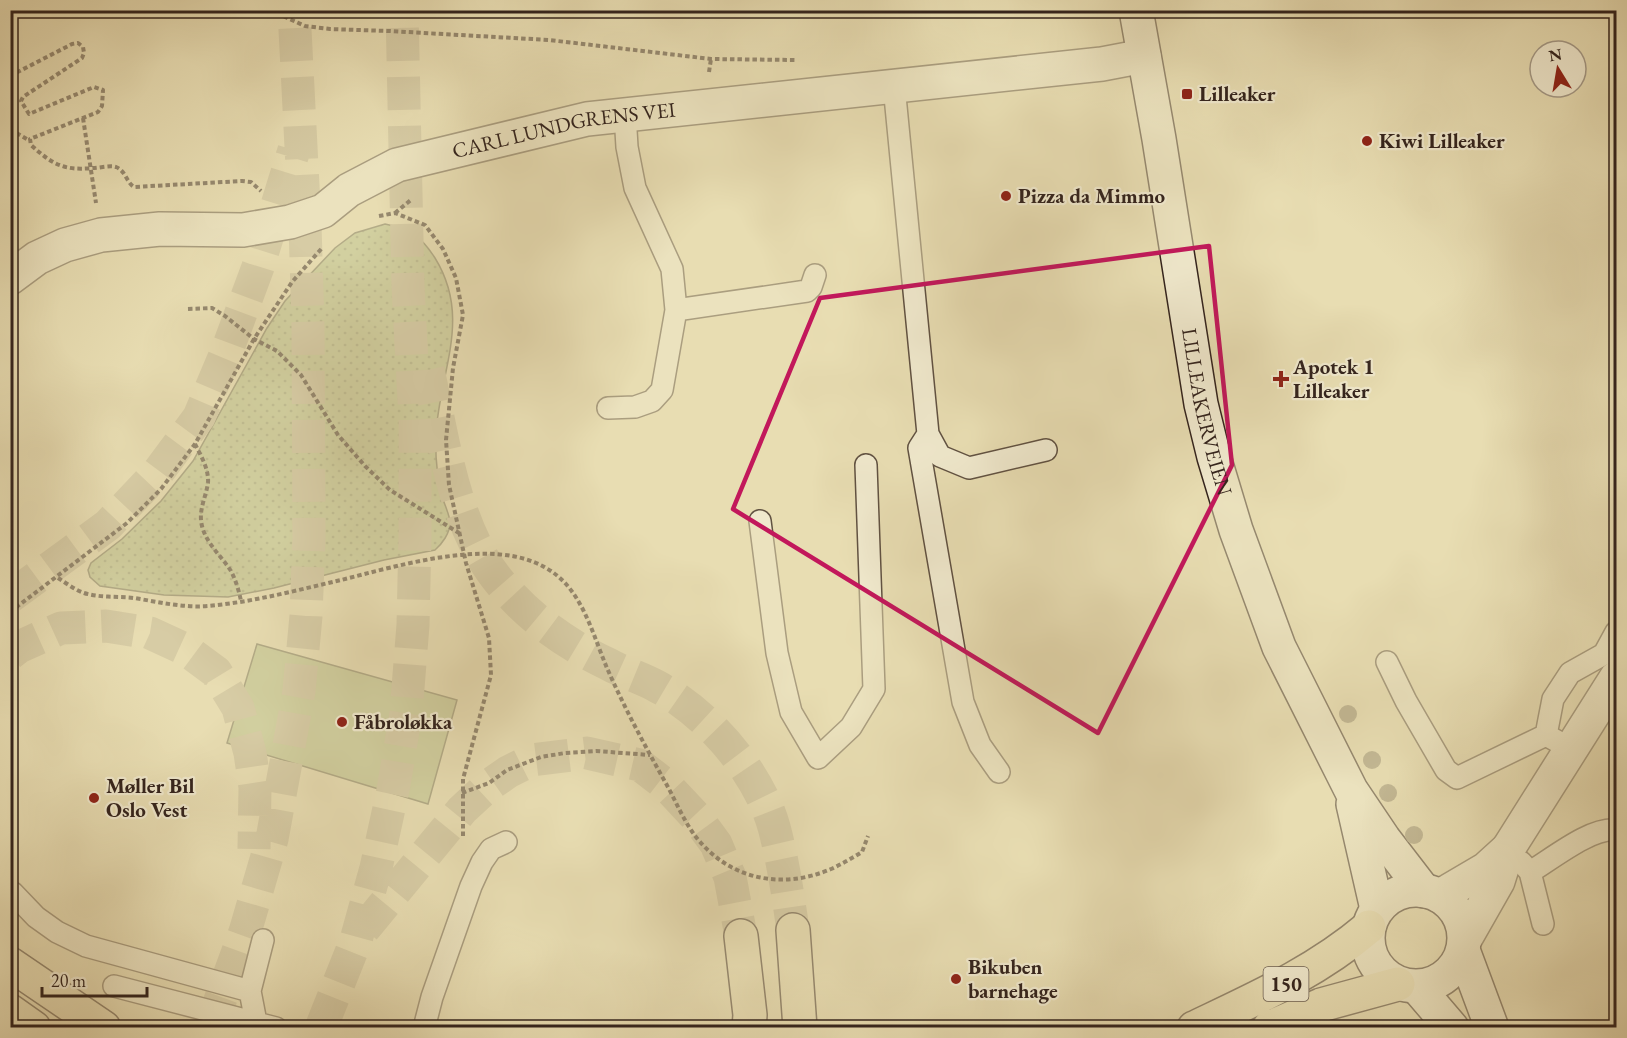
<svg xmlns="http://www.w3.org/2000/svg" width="1627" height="1038" viewBox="0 0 1627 1038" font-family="'EB Garamond',serif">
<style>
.grass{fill:#b8c08a;stroke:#767254;stroke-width:1.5}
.park{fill:url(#park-dots);stroke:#767254;stroke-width:1.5}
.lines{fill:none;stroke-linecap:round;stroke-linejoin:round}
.trunk-tunnel{stroke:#c4b894;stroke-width:33;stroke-dasharray:33 16;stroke-linecap:butt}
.service-casing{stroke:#615242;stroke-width:24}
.minor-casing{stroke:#615242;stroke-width:36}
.secondary-casing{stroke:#34241d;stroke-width:36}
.trunk-casing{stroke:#34241d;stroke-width:36}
.path{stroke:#34241d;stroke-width:4;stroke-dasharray:4.5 3;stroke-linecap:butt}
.service{stroke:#f0e9cd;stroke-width:21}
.minor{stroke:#f0e9cd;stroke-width:33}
.secondary{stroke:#f0e9cd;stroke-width:33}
.trunk{stroke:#e8ddb2;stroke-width:33}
.tram{stroke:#34241d;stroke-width:1.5}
.tree{fill:#978d6f}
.marked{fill:none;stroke:#c2185b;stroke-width:4.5;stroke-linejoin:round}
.poi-dot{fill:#8f2418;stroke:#f0e9cd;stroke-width:2}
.labels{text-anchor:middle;stroke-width:4.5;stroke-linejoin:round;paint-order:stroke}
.shield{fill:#f0e9cd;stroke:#6c5f52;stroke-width:1.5}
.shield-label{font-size:20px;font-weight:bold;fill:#34241d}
.poi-label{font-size:21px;font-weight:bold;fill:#34241d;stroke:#f0e9cd;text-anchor:start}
.street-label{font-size:21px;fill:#34241d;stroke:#f0e9cd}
</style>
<defs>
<pattern id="park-dots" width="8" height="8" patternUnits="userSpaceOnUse" patternTransform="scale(1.5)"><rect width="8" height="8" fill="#b8c08a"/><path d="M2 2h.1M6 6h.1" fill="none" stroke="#969c70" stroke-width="1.8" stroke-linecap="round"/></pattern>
</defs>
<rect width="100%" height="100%" fill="#e8ddb2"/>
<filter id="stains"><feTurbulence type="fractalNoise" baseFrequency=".00333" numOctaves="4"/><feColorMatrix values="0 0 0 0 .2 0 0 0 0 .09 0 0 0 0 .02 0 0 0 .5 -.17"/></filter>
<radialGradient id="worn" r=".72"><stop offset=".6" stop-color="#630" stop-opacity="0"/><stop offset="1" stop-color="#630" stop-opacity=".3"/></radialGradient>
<path class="grass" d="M 257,644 L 457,700 L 428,804 L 227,743 Z"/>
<path class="park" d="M 385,224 C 410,229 421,236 435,258 C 472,318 440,370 436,433 C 435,454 437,476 442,496 C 444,504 450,515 450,523 C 450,533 442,544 435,550 L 384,560 L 274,588 L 228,597 L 164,595 L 100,586 L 90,577 L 88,570 L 91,563 L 122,539 L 161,501 L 193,461 L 267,328 L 285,301 L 335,248 L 355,233 Z"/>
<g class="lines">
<path class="trunk-tunnel" d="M 428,370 C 444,440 454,531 503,586 C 532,620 568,645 608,664 C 624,673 642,678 658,687 C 708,714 758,771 774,827 C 783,861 788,895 793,930
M 10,597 L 108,525 L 159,471 L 199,417 L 228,348 L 258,267 L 294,150
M 10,654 L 19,647 L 61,628 L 106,626 L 150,633 L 185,649 L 216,672 L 238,708 L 250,753 L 255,787 L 254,849
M 364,929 L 462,810 L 488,786 L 508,772 L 532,760 L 587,753 L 640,765 L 666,785 L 697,818 L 716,844 L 730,877 L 741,936
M 210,1028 L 245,932 L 272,839 L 299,691 L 306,616 L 309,537 L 308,325 L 305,225 L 294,10
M 321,1028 L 356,940 L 376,868 L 393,790 L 406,713 L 413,625 L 415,536 L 415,420 L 408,286 L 402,10"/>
<defs>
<path id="service" d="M 894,86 L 928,434 L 940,456 L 969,468 L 1046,450
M 676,310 L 807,291 L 811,287 L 815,275
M 608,408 L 635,407 L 652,401 L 662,390 L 676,310 L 672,269 L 635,188 L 627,147 L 625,114
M 928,434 L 919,448 L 963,702 L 980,745 L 999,772
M 760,521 L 777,653 L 791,712 L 818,758 L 851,727 L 874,689 L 866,465
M 1387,662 L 1406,701 L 1446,770 L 1457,778 L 1546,735 L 1571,749
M 1546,735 L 1553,699 L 1570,673 L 1604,654 L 1616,632
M 1521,862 L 1530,872 L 1543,924
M 1530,872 C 1552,859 1591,827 1616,830
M 13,893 L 36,917 L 57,932 L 86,946 L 250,991 L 256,1022
M 114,986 L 276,1028
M 250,991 L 263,940
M 424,1028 L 432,997 L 471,886 L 482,862 L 491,849 L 506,842"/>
<g id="minor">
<path id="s1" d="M 10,278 L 37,258 L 65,245 L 101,235 L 160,229 L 243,230 L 290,222 L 323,211 L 349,190 L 397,165 L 587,119 L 1102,64 L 1144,56"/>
<path d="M 1440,896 L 1486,869 L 1508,849"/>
<path d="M 1465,939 L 1498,881 L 1508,849 L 1616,678"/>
</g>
<g id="secondary">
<path id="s2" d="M 1136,10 L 1159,139 L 1201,404 L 1214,457 L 1236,530 L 1279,647 L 1351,790 L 1384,839 L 1424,891"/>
<path d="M 1353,804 L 1377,909"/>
<circle cx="1416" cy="938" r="48"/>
<path d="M 1463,950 L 1492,1028"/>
<path d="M 1417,987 L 1452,1028"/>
</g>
<path id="trunk" d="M 793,930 L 800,1028
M 741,936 L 750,1015 L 749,1028
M 10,964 L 104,1028
M 10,1011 L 34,1028
M 1194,1028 C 1257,998 1316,972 1369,927
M 1269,1028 L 1321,1005 L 1398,984"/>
</defs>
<use href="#service" class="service-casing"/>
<use href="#minor" class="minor-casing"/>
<use href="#secondary" class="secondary-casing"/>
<use href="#trunk" class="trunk-casing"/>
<path class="path" d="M 270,10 L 305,26 L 330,29 L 389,31 L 549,40 L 711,59 L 795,60
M 709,72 L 711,59
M 10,76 L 72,44 L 78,43 L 83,47 L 84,53 L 82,58 L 23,97 L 21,101 L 29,114 L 94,87 L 103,90 L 102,106 L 98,112 L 30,139 L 31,145 C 52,164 63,171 93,168 C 100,168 110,165 116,167 C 126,171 126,182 134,187 L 242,181 L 251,182 L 261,191
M 83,118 L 96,203
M 10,129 L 30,141
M 395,213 L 412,199
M 379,216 L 395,213 L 425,225 L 443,249 L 456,278 L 463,315 L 453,368 L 446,440 L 449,485 L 466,563 L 489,638 L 491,675 L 463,779 L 463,839
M 188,309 L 212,308 L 225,316 L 254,339 L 277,351 L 301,375 L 338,435 L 365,466 L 390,490 L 459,533
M 195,444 C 201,456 209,469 208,483 C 206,496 200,507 201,520 C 203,541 220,554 231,571 C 236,581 239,591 241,601
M 58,578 C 66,583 75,590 84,593 C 100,598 118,596 134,598 C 159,602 183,608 208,606 C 253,602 298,590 341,580 C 398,566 493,536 546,568 C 582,588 592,633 607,668 C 624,707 644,744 664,780 C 675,799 683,820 696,837 C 730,880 782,890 831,869 C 842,864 852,858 862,852 L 868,836
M 10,612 L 127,523 L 161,489 L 195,444 L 254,339 L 292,282 L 322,248
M 462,793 L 489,783 L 507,770 L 541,757 L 565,753 L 596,751 L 650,755"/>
<use href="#service" class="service"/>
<use href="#minor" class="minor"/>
<use href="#secondary" class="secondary"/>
<use href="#trunk" class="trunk"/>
<path class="tram" d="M 574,10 C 667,18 760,18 852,10"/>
</g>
<g class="tree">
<circle cx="1348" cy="714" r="9"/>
<circle cx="1372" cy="760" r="9"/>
<circle cx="1388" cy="793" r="9"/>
<circle cx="1414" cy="835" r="9"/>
</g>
<path d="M0 0H1627V1038H0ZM 1209,246 L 1232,465 L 1098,733 L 733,509 L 820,298 Z" fill="#e8ddb2" fill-opacity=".55" fill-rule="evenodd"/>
<path class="marked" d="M 1209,246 L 1232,465 L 1098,733 L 733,509 L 820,298 Z"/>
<g class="poi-dot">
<rect x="1181" y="88" width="12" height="12" rx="3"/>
<circle cx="1367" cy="141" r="6"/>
<circle cx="1006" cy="196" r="6"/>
<path d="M1278 370h6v6h6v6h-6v6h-6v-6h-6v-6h6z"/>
<circle cx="342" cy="722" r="6"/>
<circle cx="94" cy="798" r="6"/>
<circle cx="956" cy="979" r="6"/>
</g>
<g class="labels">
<rect class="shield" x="1263.5" y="967" width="45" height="34" rx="4.5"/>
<g class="shield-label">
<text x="1286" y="991">150</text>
</g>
<g class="poi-label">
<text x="1199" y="101">Lilleaker</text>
<text x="1379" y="148">Kiwi Lilleaker</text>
<text x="1018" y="203">Pizza da Mimmo</text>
<text x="1293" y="374">Apotek 1<tspan x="1293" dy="24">Lilleaker</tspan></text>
<text x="354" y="729">Fåbroløkka</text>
<text x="106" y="793">Møller Bil<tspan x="106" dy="24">Oslo Vest</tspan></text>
<text x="968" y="974">Bikuben<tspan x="968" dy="24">barnehage</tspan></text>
</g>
<g class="street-label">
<text dy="7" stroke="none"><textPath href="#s1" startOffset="585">CARL LUNDGRENS VEI</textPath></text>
<text dy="7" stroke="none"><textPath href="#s2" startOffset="408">LILLEAKERVEIEN</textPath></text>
</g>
</g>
<rect width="1627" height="1038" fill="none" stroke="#e8ddb2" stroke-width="36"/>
<rect x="12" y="12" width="1603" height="1014" fill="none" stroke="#34241d" stroke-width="3"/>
<rect x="18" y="18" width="1591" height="1002" fill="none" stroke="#34241d" stroke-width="1.5"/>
<g transform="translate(1558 69) rotate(349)"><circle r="28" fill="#f0e9cd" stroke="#a59a87" stroke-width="1.5"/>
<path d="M0-4.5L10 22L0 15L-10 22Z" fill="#8f2418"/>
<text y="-9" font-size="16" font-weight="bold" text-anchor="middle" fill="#34241d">N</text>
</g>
<path d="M42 987v9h105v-9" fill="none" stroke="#34241d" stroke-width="3"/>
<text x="51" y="987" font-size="18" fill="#34241d" stroke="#f0e9cd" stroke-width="4.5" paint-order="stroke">20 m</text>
<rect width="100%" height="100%" filter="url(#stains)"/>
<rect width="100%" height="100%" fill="url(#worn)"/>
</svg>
